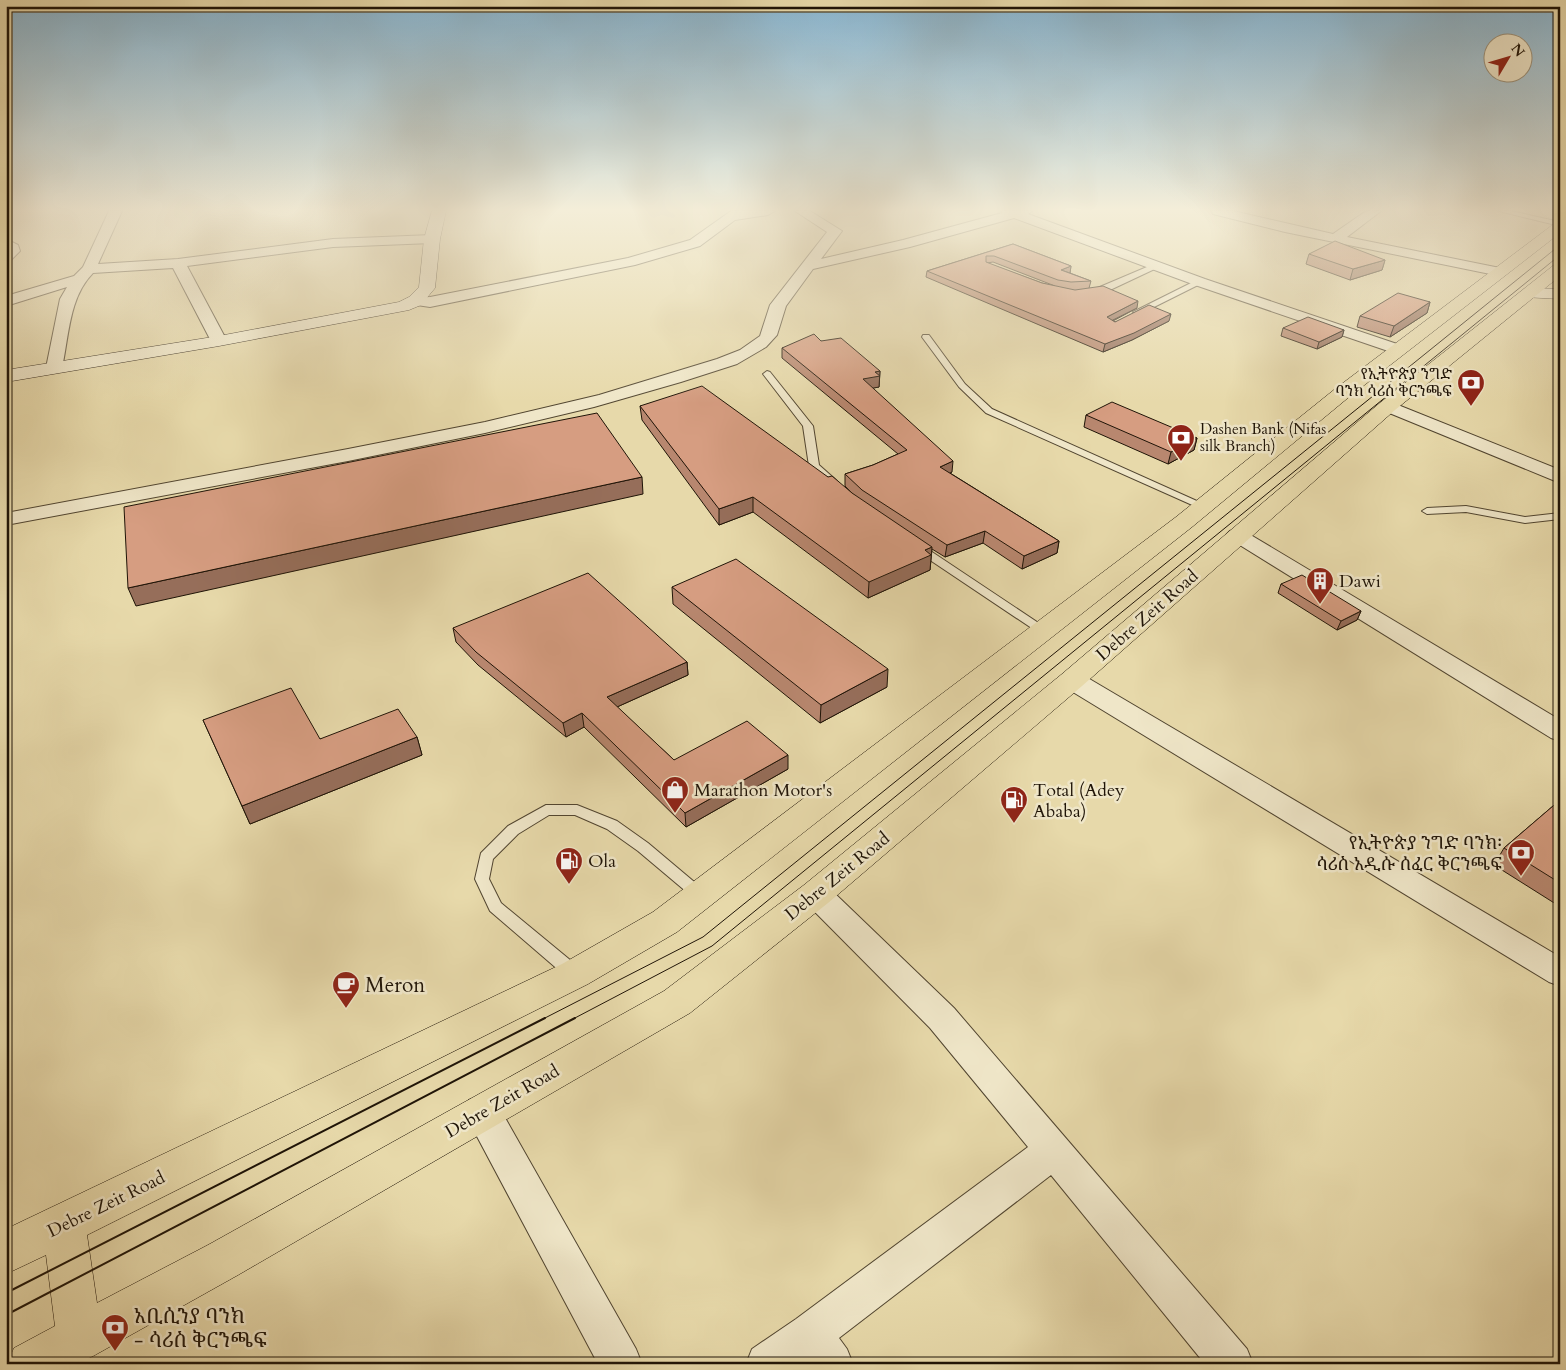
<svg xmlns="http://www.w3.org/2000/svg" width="1566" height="1370" viewBox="0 0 1566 1370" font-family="Cardo,'Noto Serif Ethiopic',serif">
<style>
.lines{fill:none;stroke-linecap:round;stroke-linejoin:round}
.lane-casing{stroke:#514530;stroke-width:2}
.street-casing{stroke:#514530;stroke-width:2}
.secondary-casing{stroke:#1f1407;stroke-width:1}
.primary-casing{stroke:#1f1407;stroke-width:1}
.lane{fill:#efe6c8;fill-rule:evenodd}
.street{fill:#efe6c8;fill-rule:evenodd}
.secondary{fill:#efe6c8;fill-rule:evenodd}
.primary{fill:#e7d9aa;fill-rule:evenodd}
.tram-far1{stroke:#1f1407;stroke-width:1}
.tram{stroke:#1f1407;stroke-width:2}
.wall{fill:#b8876f;stroke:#1f1407;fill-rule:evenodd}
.shaded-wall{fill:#966e5a;stroke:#1f1407}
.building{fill:#d69d81;stroke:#1f1407}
.labels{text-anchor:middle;stroke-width:5;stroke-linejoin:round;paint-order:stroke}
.far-poi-label{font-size:15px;fill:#1f1407;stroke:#efe6c8;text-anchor:end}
.poi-label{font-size:18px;fill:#1f1407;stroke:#efe6c8;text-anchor:start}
.street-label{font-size:18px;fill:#1f1407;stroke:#efe6c8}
.near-poi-label{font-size:21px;fill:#1f1407;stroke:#efe6c8;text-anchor:start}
</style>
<rect width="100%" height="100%" fill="#e7d9aa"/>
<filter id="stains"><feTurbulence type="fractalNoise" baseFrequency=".004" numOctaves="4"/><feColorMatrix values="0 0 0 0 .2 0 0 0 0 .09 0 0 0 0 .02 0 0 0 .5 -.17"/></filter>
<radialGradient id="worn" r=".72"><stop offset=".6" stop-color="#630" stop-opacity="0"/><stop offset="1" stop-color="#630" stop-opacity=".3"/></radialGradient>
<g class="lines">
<defs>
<path id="lane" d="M 1499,211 L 1511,211 L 1560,222 L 1560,226 Z
M 1154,264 L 1161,266 L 1110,290 L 1092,294 L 1088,292 Z
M 1197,280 L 1204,282 L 1140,314 L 1133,312 Z
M 923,335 L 929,335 L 965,384 L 992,409 L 1208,506 L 1207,508 L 1199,508 L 986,413 L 959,387 L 922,337 Z
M 767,371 L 770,372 L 813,426 L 819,465 L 837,481 L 837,485 L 829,485 L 809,466 L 803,426 L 763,374 Z
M 1466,506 L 1525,517 L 1560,513 L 1560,519 L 1525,523 L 1466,512 L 1427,514 L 1422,511 L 1427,508 Z
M 919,545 L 923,546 L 1049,630 L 1043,634 L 1039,633 L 915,550 L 914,548 Z
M 546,805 L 577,805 L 617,821 L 648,843 L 705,891 L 708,895 L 705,899 L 700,901 L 695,899 L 638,851 L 607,829 L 575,815 L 549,815 L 518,834 L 493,859 L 489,879 L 501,903 L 581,969 L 583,974 L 581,979 L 575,981 L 569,979 L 490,911 L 475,879 L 481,853 L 508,826 Z"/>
<path id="street" d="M 109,211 L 122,211 L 98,264 L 178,259 L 333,239 L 432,235 L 439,239 L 432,243 L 333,247 L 187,266 L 227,341 L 225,344 L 213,344 L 211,341 L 173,268 L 93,273 C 69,297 69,336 62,368 L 60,372 L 48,372 L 46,368 L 60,299 L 67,287 L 6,306 L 6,296 L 74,276 L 83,267 Z
M 731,211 L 775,211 L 768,215 L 735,220 L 700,246 L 635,265 L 430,307 L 410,304 L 407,301 L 410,298 L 430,297 L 628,258 L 690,240 Z
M 795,211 L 810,211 L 842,231 L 821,259 L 903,240 L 1002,213 L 1001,211 L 1032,211 L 1028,214 L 1205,279 L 1403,346 L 1405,349 L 1403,352 L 1391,352 L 1195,285 L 1014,218 L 910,247 L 813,269 L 786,306 L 777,335 L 766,347 L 737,364 L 681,382 L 594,407 L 485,433 L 348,461 L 6,525 L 6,513 L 348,449 L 485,422 L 599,395 L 717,359 L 740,350 L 760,336 L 770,305 L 827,232 Z
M 1211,211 L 1233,211 L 1333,234 L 1366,211 L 1381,211 L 1347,237 L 1500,268 L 1505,269 L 1507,272 L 1505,275 L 1500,276 L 1285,232 L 1213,214 Z
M 6,239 L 18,245 L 20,251 L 11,260 L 6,261 Z
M 1388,401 L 1560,470 L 1560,483 L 1382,410 L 1379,406 L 1382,402 Z
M 1237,529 L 1244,531 L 1560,720 L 1560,741 L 1551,738 L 1230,539 L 1226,535 L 1230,531 Z
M 1072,672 L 1081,674 L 1560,957 L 1560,986 L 1549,982 L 1063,686 L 1060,680 L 1063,674 Z
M 816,882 L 827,886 L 954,1008 L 1247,1349 L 1253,1364 L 1205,1364 L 1051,1175 L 839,1338 L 847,1349 L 853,1364 L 746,1364 L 752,1349 L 796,1319 L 1028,1147 L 930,1028 L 805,902 L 801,894 L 805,886 Z
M 482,1096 L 495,1100 L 636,1349 L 642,1364 L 598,1364 L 464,1112 L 469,1100 Z"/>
<path id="secondary" d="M 432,211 L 446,211 L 440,239 L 435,288 L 421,305 L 409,310 L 219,346 L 6,382 L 6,370 L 219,336 L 399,302 L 409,297 L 419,287 L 424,239 Z
M 1530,288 L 1560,289 L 1560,299 L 1524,297 L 1522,293 L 1524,289 Z"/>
<path id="primary" d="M 1560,222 L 1560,233 L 1349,397 L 1192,527 L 677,932 L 588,984 L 87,1235 L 97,1303 L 208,1245 L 664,991 L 804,885 L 1062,674 L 1381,402 L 1554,265 L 1560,263 L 1560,276 L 1395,410 L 1082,686 L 828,903 L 690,1013 L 238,1275 L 95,1355 L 77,1364 L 7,1364 L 14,1348 L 55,1326 L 46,1255 L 6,1274 L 6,1229 L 562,964 L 653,912 L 1176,517 L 1335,389 L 1555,223 Z"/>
</defs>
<use href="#lane" class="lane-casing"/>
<use href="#street" class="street-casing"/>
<use href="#secondary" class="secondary-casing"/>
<use href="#primary" class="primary-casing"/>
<use href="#lane" class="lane"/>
<use href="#street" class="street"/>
<use href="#secondary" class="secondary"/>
<use href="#primary" class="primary"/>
<path class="tram-far1" d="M 543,1019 L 703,937 L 1560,245
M 573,1019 L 712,946 L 1560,255"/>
<path class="tram" d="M 6,1293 L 545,1018
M 6,1315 L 575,1018"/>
</g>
<path class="wall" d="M 1013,244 L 1071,266 L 1070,273 L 1091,281 L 1089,288 L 1137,308 L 1113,321 L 1115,322 L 1169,321 L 1132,340 L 1103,352 L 926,277 L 927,271 ZM 993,262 L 1055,286 L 1042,283 L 987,263 Z
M 1309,254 L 1385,260 L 1382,270 L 1350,280 L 1306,264 Z
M 1430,302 L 1427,313 L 1390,337 L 1357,327 L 1360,316 Z
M 1283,328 L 1344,330 L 1342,337 L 1317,349 L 1281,336 Z
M 821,341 L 880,371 L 879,387 L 873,388 L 952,472 L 950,473 L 1059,541 L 1057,553 L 1022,569 L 983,543 L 945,557 L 932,549 L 930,570 L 868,598 L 753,512 L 719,525 L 642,420 L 640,406 L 828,477 L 854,495 L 845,486 L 845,474 L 873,465 L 898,454 L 782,358 L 782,348 Z
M 1086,415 L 1197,438 L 1194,450 L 1168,464 L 1084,427 Z
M 1281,584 L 1361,611 L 1357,620 L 1337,630 L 1278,593 Z
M 672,587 L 887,687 L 820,723 L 673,604 Z
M 453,628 L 687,662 L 688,675 L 617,707 L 674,760 L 788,769 L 686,827 L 584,727 L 566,737 L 478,665 L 456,642 Z
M 203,720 L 320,739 L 417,737 L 422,755 L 250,824 Z
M 1560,800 L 1560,906 L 1559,906 L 1494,865 L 1504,848 Z"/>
<path class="shaded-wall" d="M 1385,260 L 1382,270 L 1350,280 L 1353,269 Z
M 1071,266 L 1070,273 L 1061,270 Z
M 1138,301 L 1137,308 L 1105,324 L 1107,317 Z
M 1430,302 L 1427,313 L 1390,337 L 1394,326 Z
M 1171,314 L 1169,321 L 1132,340 L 1103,352 L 1105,344 Z
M 1344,330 L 1342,337 L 1317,349 L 1319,342 Z
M 880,371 L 879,387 L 863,390 L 863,379 L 875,372 Z
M 1197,438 L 1194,450 L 1168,464 L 1171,452 Z
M 953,461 L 952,472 L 939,479 L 940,467 Z
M 642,477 L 643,494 L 136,606 L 128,588 Z
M 753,497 L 753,512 L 719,525 L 719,509 Z
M 985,531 L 983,543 L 945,557 L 947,545 Z
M 1059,541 L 1057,553 L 1022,569 L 1024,556 Z
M 932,547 L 930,570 L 868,598 L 869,582 L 925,550 Z
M 1361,611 L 1357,620 L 1337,630 L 1341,621 Z
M 687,662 L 688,675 L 608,711 L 607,697 Z
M 888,669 L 887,687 L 820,723 L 821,705 Z
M 582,713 L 584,727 L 566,737 L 563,723 Z
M 417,737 L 422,755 L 250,824 L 242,806 Z
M 788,755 L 788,769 L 686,827 L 685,813 Z"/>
<path class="building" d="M 1335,241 L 1385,260 L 1353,269 L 1309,254 Z
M 1013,244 L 1071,266 L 1061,270 L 1091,281 L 1071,282 L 1058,280 L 994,256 L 986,256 L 986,262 L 1042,283 L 1075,290 L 1103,286 L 1138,301 L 1107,317 L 1115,322 L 1149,305 L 1171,314 L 1134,333 L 1105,344 L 927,271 Z
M 1398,293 L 1430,302 L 1394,326 L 1360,316 Z
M 1308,317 L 1344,330 L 1319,342 L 1283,328 Z
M 814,334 L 821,341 L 841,338 L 880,371 L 875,372 L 880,376 L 863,379 L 953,461 L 940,467 L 1059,541 L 1024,556 L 985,531 L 947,545 L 862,490 L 845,474 L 873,465 L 907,450 L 782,348 Z
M 702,386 L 828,477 L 832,476 L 852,493 L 932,547 L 925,550 L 931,555 L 869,582 L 753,497 L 719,509 L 640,406 Z
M 1112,402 L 1197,438 L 1171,452 L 1086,415 Z
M 597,413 L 642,477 L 128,588 L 124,507 Z
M 736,559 L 888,669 L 821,705 L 672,587 Z
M 588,573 L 687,662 L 607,697 L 674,760 L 747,721 L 788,755 L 685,813 L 582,713 L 563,723 L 476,652 L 453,628 Z
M 1302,575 L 1361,611 L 1341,621 L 1281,584 Z
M 291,688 L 320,739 L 398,709 L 417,737 L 242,806 L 203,720 Z
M 1560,800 L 1560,883 L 1504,848 Z"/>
<linearGradient id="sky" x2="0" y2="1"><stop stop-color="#88b6d2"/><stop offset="0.52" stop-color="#f4eed9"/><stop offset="1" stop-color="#f4eed9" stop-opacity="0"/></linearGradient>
<rect width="1566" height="403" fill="url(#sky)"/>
<defs>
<symbol id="bank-pin" viewBox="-11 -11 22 30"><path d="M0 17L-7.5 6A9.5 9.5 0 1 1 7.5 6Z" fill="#8f2418" stroke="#efe6c8"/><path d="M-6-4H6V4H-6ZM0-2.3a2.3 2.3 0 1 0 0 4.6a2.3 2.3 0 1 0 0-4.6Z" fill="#fff"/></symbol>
<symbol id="building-pin" viewBox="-11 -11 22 30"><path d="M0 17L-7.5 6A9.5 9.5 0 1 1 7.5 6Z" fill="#8f2418" stroke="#efe6c8"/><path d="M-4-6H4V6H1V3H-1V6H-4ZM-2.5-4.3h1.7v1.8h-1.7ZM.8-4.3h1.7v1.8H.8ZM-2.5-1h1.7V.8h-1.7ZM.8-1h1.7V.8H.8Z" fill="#fff"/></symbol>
<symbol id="shop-pin" viewBox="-11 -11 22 30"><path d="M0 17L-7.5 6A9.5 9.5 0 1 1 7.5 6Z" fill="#8f2418" stroke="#efe6c8"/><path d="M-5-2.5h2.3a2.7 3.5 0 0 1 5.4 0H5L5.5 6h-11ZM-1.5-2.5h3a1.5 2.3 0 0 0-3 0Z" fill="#fff"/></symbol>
<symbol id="fuel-pin" viewBox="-11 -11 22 30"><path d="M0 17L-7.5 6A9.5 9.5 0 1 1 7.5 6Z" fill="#8f2418" stroke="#efe6c8"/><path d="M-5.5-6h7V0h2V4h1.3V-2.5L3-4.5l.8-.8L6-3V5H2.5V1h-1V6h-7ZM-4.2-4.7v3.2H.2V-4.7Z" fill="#fff"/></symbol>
<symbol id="cafe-pin" viewBox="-11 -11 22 30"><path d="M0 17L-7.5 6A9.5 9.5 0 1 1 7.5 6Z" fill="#8f2418" stroke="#efe6c8"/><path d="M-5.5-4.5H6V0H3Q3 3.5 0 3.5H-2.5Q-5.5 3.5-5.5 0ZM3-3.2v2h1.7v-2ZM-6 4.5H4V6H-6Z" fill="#fff"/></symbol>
</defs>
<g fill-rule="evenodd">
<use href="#bank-pin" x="1455" y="367" width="32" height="43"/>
<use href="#bank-pin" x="1165" y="422" width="32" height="43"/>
<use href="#building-pin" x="1304" y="565" width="32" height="43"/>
<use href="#shop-pin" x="659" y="774" width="32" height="43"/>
<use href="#fuel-pin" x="998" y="784" width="32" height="43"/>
<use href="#bank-pin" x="1505" y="837" width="32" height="43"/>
<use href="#fuel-pin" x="553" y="845" width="32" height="43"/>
<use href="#cafe-pin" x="330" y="969" width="32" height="43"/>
<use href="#bank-pin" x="99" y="1312" width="32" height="43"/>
</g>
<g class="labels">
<g class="far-poi-label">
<text x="1452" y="379">የኢትዮጵያ ንግድ<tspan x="1452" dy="17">ባንክ ሳሪስ ቅርንጫፍ</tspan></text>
<text x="1200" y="434" text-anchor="start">Dashen Bank (Nifas<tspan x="1200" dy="17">silk Branch)</tspan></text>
</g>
<g class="poi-label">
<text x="1339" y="587">Dawi</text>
<text x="694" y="796">Marathon Motor's</text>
<text x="1033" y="796">Total (Adey<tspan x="1033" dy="21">Ababa)</tspan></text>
<text x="1502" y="849" text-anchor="end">የኢትዮጵያ ንግድ ባንክ፡<tspan x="1502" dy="21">ሳሪስ አዲሱ ሰፈር ቅርንጫፍ</tspan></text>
<text x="588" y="867">Ola</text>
</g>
<g class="street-label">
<text transform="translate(1147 615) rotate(-41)" y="6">Debre Zeit Road</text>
<text transform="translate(837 876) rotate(-39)" y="6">Debre Zeit Road</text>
<text transform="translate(502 1101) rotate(-30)" y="6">Debre Zeit Road</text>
<text transform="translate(106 1204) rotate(-26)" y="6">Debre Zeit Road</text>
</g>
<g class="near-poi-label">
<text x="365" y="992">Meron</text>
<text x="134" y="1323">አቢሲንያ ባንክ<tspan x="134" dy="24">- ሳሪስ ቅርንጫፍ</tspan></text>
</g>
</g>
<rect width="1566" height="1370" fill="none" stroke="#e7d9aa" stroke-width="25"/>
<rect x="8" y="8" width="1551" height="1355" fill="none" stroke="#1f1407" stroke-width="2.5"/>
<rect x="12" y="12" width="1541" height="1345" fill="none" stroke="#1f1407"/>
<g transform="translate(1508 58) rotate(52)"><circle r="24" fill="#efe6c8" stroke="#9c927b"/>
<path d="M0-4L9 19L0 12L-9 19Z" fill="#8f2418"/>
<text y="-8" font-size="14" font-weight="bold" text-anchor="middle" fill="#1f1407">N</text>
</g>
<rect width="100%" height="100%" filter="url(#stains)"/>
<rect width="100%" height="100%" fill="url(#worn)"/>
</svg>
